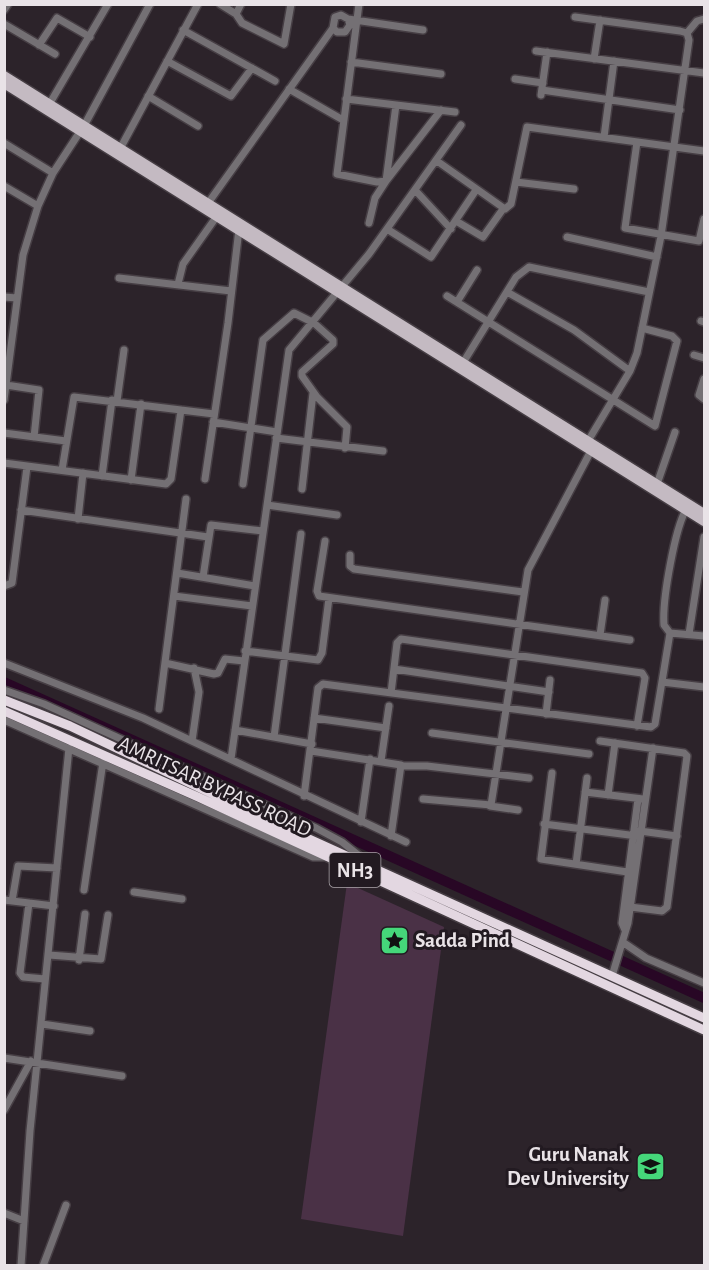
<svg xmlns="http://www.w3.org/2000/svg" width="709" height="1270" viewBox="0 0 709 1270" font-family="'Alegreya Sans',sans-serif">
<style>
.green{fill:#4a3146}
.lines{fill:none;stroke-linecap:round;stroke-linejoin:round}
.river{stroke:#280725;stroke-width:10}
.minor-casing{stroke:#463e44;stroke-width:10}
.major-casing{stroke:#463e44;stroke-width:11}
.highway-casing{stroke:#463e44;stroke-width:12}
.minor{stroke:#747074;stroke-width:7}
.major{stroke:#c4bac2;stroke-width:8}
.highway{stroke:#e3d7e1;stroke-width:9}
.labels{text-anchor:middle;stroke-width:6;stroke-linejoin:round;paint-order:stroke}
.shield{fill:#221a21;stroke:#ada7ac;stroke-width:1.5}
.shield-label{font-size:20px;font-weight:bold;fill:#e9e3e7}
.street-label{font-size:21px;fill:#e9e3e7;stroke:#221a21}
.poi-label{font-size:21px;font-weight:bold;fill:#e9e3e7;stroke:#221a21;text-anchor:start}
</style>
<rect width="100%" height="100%" fill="#2c232a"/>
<path class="green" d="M 347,883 L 444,927 L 403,1236 L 301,1219 Z"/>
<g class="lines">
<path class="river" d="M 4,682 L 704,998"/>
<defs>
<path id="minor" d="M 220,4 L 236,14 L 242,23 L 284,44 L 291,4
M 359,4 L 337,174 L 377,182 L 386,181 L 441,110
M 4,10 L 8,4
M 236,14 L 241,4
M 575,17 L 680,31 L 687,33 L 689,40 L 661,236 L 637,353 L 630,371 L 588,441
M 4,24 L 55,54
M 333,28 L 337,32 L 345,32 L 350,25 L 348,19
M 183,30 L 275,81
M 687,33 L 697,21 L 704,19
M 39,45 L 57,18 L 90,37
M 536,51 L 704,73
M 594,59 L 600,20
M 167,61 L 231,96 L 252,68
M 351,62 L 441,74
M 515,79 L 543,83
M 289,89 L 343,120
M 542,90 L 680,110
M 541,95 L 547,52
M 148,96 L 198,126
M 346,99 L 455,112
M 50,103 L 108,4
M 604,137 L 614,61
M 637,142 L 625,228 L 699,241 L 704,219
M 4,143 L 53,173
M 121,147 L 198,4
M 437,161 L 505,209 L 511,204 L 527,127 L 704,151
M 516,182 L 574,189
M 4,186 L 38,206
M 415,190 L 451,229
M 206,206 L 333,28 L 335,17 L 341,15 L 348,19 L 423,30
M 456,221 L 483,237 L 503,209
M 369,223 L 375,198 L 386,181 L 396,105
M 387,229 L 431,257 L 476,190
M 567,237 L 657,257
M 119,278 L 231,291
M 178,284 L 183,264 L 217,216
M 507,292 L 574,330 L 630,371
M 447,296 L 655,426 L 677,341 L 672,336 L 642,328
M 4,297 L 17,298
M 457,302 L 477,270
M 701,321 L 704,322
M 694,355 L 704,358
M 461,366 L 516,277 L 529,267 L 649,292
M 704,379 L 699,395 L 704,399
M 6,385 L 39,390 L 34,437
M 4,400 L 23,255 L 38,206 L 53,173 L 85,124 L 150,4
M 117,401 L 124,350
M 213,422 L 277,432
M 4,433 L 66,441
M 276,438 L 383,451
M 4,463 L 166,484 L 171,479 L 181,410
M 62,470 L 74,397 L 214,414
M 102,476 L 112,400
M 205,479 L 228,323 L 239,229
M 131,480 L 141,404
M 243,484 L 263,340 L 294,313 L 314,323 L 333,340 L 333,344 L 302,372 L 302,376 L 317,397 L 347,427 L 345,448
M 657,484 L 675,432
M 302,489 L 313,393
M 267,505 L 337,515
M 21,510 L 208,537
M 78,519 L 83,473
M 325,541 L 317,591 L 319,596 L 630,640
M 350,555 L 350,566 L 354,569 L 523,592
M 177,573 L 255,586
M 203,577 L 211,525 L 263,531
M 4,586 L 12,583 L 27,467
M 174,596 L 252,606
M 670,633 L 664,625 C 662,601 675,525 688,506
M 689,634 L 704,537
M 600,635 L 605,600
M 245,651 L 318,660 L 322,653 L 329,598
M 4,663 L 143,718 L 406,842
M 165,663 L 214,674 L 218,673 L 225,659 L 244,661
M 394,669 L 549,692
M 662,682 L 704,687
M 4,690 L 44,704 L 316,828 L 342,842 L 367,862
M 391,693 L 397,643 L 401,639 L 642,673 L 645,678 L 637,726
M 159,709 L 186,499
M 546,714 L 550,680
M 314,718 L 386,728
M 4,720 L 313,857 L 327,857
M 235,730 L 312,744
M 432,733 L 589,754
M 274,737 L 301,534
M 192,741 L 199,692 L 194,668
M 600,741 L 684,753 L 687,756 L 667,907 L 662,911 L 630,907
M 311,751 L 401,765 L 391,836
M 231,759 L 289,350 L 369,254 L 461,125
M 381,761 L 389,706
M 402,766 L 427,766 L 529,778
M 552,773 L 541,859 L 634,873
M 585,792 L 643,799
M 608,795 L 615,743
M 304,796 L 318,688 L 323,684 L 651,727 L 655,724 L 670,633 L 704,636
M 423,799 L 491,805 L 528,570 L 593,447
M 490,806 L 518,810
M 361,822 L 370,759
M 544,824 L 637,836
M 640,831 L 677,836
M 576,864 L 587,778
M 84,890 L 103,762
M 134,892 L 182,899
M 4,900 L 54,906
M 12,901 L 18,866 L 57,868
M 29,903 L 20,973 L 23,977 L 45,979
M 625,930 L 622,923 L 638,799
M 624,943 L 646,958 L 704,983
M 49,955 L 101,959 L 108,915
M 79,960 L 85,914
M 612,976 L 628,923 L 653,748
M 42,1024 L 90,1031
M 4,1058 L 122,1076
M 4,1110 L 31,1061
M 4,1213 L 24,1221
M 21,1266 L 30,1131 L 69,748
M 43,1266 L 66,1205"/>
<path id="major" d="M 4,75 L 704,513
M 4,84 L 704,522"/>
<path id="highway" d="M 4,700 L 70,726 L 276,824 L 704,1018
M 4,711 L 198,797 L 704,1030"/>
</defs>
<use href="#minor" class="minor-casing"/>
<use href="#major" class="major-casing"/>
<use href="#highway" class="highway-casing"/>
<use href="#minor" class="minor"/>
<use href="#major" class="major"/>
<use href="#highway" class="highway"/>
</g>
<defs>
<symbol id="sight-square" viewBox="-11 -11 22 22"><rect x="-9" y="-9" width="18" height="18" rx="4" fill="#45d77a" stroke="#221a21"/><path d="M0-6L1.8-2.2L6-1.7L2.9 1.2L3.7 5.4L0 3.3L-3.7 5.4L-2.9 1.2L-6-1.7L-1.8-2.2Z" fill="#111"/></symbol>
<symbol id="university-square" viewBox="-11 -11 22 22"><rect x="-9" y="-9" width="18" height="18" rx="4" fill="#45d77a" stroke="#221a21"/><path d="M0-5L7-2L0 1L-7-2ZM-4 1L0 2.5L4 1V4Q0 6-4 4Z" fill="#111"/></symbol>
</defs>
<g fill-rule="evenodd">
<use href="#sight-square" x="378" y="924" width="33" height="33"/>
<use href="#university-square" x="634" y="1150" width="33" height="33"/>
</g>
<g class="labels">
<rect class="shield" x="329.5" y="853" width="51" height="34" rx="4.5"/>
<g class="shield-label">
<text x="355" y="877">NH3</text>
</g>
<g class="street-label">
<text transform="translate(215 786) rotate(25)" y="7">AMRITSAR BYPASS ROAD</text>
</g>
<g class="poi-label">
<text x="415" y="947">Sadda Pind</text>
<text x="629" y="1161" text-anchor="end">Guru Nanak<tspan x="629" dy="24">Dev University</tspan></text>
</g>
</g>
<rect width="709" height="1270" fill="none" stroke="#e9e3e7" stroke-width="12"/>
</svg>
